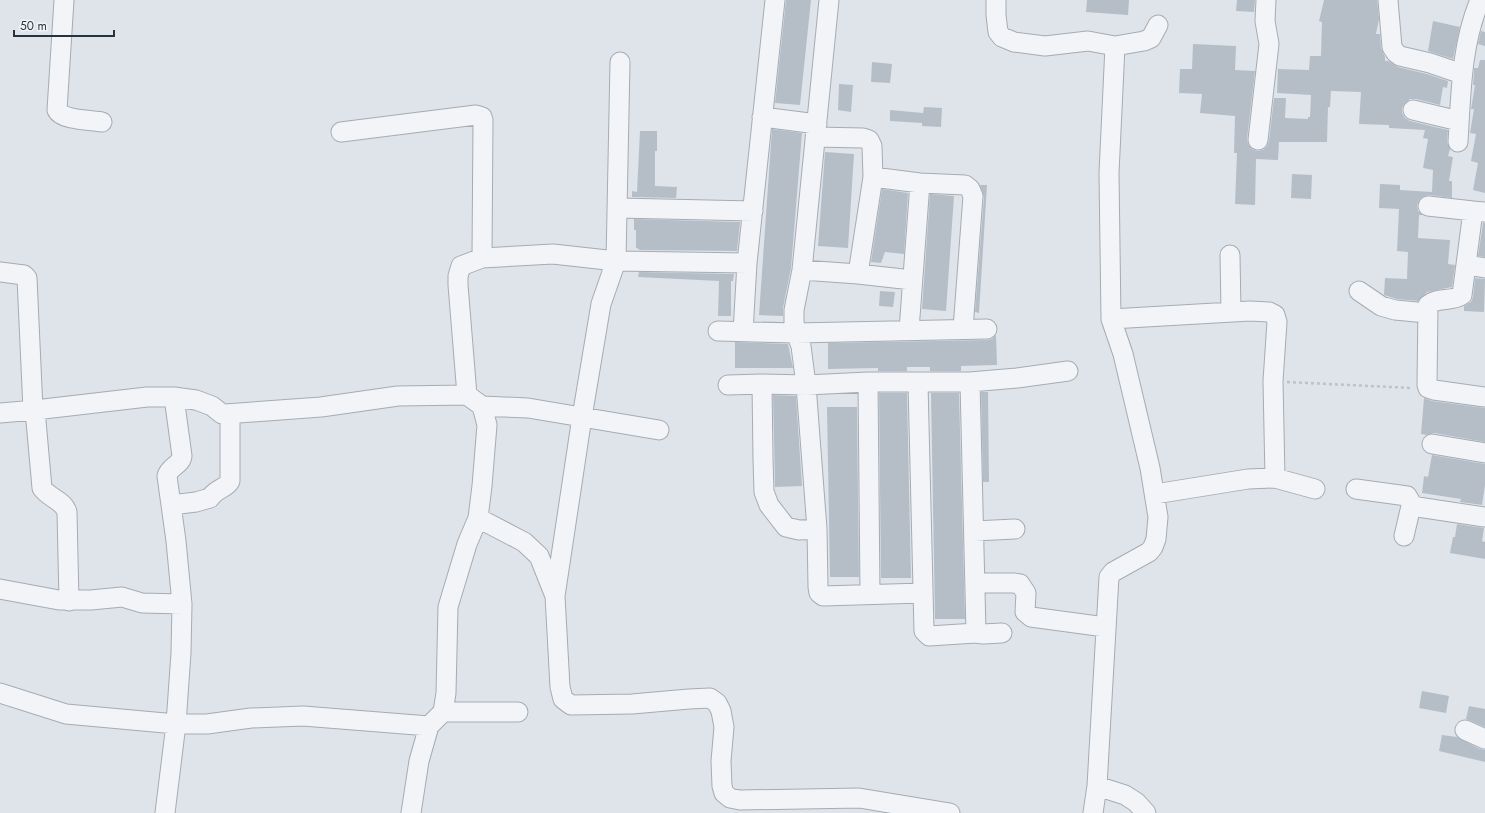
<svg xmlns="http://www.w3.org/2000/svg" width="1485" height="813" viewBox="0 0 1485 813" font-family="Jost,sans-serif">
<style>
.building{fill:#b5bec7}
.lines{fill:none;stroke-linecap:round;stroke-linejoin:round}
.minor-casing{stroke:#a4acb4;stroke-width:21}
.path{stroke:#bdc2c8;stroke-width:2.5;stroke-dasharray:3 3;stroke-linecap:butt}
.minor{stroke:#f2f4f7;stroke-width:19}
</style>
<rect width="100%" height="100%" fill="#dfe4ea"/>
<path class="building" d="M 786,0 L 811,0 L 800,105 L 775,103 Z
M 1087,0 L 1129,0 L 1128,15 L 1086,12 Z
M 1237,0 L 1255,0 L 1254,12 L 1236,11 Z
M 1324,0 L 1377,0 L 1379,19 L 1376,34 L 1380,34 L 1381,48 L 1385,57 L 1385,61 L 1388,61 L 1398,67 L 1427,74 L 1448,81 L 1447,88 L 1443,87 L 1440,105 L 1416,99 L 1410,99 L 1405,103 L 1402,108 L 1402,113 L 1405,118 L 1410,121 L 1448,130 L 1447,142 L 1450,149 L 1448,156 L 1453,157 L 1449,181 L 1452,181 L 1452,198 L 1429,195 L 1424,196 L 1419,200 L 1417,205 L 1418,211 L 1423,215 L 1419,215 L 1418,238 L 1450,240 L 1448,264 L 1455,265 L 1452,287 L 1427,292 L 1418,301 L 1397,299 L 1384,295 L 1385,278 L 1407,279 L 1408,252 L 1397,251 L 1399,209 L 1379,208 L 1380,184 L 1400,185 L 1400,190 L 1432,192 L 1433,170 L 1423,168 L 1428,139 L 1423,138 L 1425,130 L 1389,128 L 1389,125 L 1359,124 L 1361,92 L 1331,91 L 1330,107 L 1328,107 L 1327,142 L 1279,142 L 1278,160 L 1256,159 L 1255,205 L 1235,204 L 1237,153 L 1234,153 L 1235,116 L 1200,113 L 1202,94 L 1179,93 L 1180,69 L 1192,69 L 1193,44 L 1236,46 L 1235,70 L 1255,71 L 1247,139 L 1248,144 L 1252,149 L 1257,151 L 1263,150 L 1267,146 L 1269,141 L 1274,98 L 1286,98 L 1285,118 L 1308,119 L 1308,117 L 1310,117 L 1311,95 L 1277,93 L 1278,69 L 1309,70 L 1310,56 L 1321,56 L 1322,22 L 1319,21 Z
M 1433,21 L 1460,27 L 1453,59 L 1428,51 Z
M 1481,31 L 1485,32 L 1485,46 L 1478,44 Z
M 1480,60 L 1485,60 L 1485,193 L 1473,190 L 1478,163 L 1471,161 L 1476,134 L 1470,133 L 1474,109 L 1471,109 L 1475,85 L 1473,85 L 1474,71 L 1474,68 L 1478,68 Z
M 872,62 L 892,64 L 890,83 L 871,82 Z
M 839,84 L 853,85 L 851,112 L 838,110 Z
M 924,107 L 942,108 L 941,127 L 922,126 L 922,123 L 890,121 L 890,110 L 923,113 Z
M 772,129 L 802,133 L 791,268 L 783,308 L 783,316 L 759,315 Z
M 640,131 L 657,131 L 657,151 L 655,151 L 655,186 L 677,187 L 676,198 L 632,197 L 632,191 L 637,192 Z
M 825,152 L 854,154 L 848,248 L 818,246 Z
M 1292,174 L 1312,175 L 1311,199 L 1291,198 Z
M 980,185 L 987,185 L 979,313 L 975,312 L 984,197 Z
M 882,189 L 908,193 L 904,254 L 885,252 L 881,263 L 871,262 Z
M 930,194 L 954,196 L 946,311 L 922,309 Z
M 634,219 L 740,222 L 737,251 L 639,250 L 639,249 L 636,248 L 636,230 L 634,230 Z
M 1483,223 L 1485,223 L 1485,257 L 1478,256 Z
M 639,272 L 734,274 L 733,281 L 731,281 L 731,316 L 718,316 L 719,281 L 638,277 Z
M 1475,278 L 1485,279 L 1484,312 L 1464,311 L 1464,306 L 1471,302 L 1473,297 Z
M 880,291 L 895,292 L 893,307 L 879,306 Z
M 996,335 L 997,365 L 961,366 L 961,371 L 930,371 L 930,367 L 907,367 L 907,371 L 878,371 L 878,368 L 828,369 L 828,343 L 987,340 L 992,339 Z
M 735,342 L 788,344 L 793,368 L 735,368 Z
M 981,392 L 988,392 L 989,482 L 983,482 Z
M 879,393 L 907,393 L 911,578 L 881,578 Z
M 931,393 L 959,393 L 965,619 L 935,619 Z
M 773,395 L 796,396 L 802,486 L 775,487 Z
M 1424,398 L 1432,401 L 1485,408 L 1485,442 L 1434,433 L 1427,435 L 1421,434 Z
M 827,407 L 857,407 L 859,577 L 830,577 Z
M 1432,455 L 1485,464 L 1485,485 L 1482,505 L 1460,502 L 1461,499 L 1422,493 L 1424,476 L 1428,477 Z
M 1457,524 L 1484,528 L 1482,541 L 1485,542 L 1485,559 L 1450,553 L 1453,537 L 1455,537 Z
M 1422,691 L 1449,696 L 1446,713 L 1419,708 Z
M 1469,706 L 1485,709 L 1485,727 L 1466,719 Z
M 1442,735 L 1457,737 L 1480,749 L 1485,750 L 1485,762 L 1439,751 Z"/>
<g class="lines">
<defs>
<path id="minor" d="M 64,0 L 57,110 C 61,120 92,120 102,122
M 829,0 L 802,270 L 794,310 L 794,322 L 796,333 L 801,346 L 806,385 L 868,382 L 970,382 L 1017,378 L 1068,371
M 996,0 L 996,15 L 998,32 L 1002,37 L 1014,42 L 1045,46 L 1088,41 L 1115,46
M 1388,0 L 1392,47 L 1396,53 L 1400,56 L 1430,63 L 1462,74
M 620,62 L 616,261 L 601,304 L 582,417 L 555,596 L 560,687 L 563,699 L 571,705 L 632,704 L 689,699 L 710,698 L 717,703 L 721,711 L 724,727 L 721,761 L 722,786 L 724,793 L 730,798 L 740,800 L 859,798 L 950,813
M 1413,110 L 1459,121
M 762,117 L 817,124
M 341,132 L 476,115 L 482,117 L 483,120 L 482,258
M 815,137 L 863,138 L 869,140 L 872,146 L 873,177 L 858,274
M 1258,140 L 1269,44 L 1265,21 L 1266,0
M 1458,142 C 1461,94 1461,45 1480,0
M 873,177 L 920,183 L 965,185 L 970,189 L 973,196 L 963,329
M 1428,206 L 1473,211
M 618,208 L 753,211
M 1485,212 L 1473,211 L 1462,295 C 1452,302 1437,297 1428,305 L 1427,385 L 1428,388 L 1434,390 L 1485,397
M 1230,255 L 1231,312
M 1467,265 L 1485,268
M 802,270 L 858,274 L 912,280
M 0,272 L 24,275 L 27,278 L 33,410
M 1359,291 L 1381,306 L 1395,310 L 1427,313
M 1111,319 L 1250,311 L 1269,312 L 1275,315 L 1277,322 L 1273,381 L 1275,478
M 909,330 L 920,183
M 718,331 L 796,333 L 987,329
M 743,332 L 747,263 L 775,0
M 868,382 L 870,594
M 970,382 L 976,633
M 918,383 L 924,631 L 929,636 L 976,633 L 983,634 L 1002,633
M 762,384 L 763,459 L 764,492 L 769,505 L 786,527 L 799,530 L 817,529
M 728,385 L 762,384 L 806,385 L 817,529 L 818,587 L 819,593 L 823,596 L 923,593
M 467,395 L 458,285 L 458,276 L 461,266 L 482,258 L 553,254 L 616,261 L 747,263
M 482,406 L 528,408 L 659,430
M 35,410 L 42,488 C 49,498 63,500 67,512 L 69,601
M 0,413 L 35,410 L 147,397 L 174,397 L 196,400 L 212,406 L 222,414 L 225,414 L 321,407 L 398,396 L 467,395 L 482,406 L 487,425 L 482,486 L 478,518 L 467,544 L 448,607 L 446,693 L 443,712 L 429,726 L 419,761 L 411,813
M 1432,444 L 1485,453
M 1356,489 L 1407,496 L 1410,501 L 1411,506 L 1404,536
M 1155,494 L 1248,479 L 1275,478 L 1315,489
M 171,505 L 196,502 L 210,498 C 216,488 226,489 230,481 L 230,414
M 1411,506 L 1485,517
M 478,518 L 524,542 L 539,556 L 555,596
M 974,531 L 1015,529
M 975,583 L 1013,583 L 1020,584 L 1026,593 L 1025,612 L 1031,617 L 1105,627
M 0,589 L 59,600 L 91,600 L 122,597 L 142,603 L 182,604
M 0,693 L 66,714 L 176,724 L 207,724 L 251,718 L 303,716 L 429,726
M 443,712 L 518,712
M 1465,730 L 1485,739
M 1097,786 L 1125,795 L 1136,802 L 1146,813
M 165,813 L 176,724 L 181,653 L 182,604 L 176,541 L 167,476 C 169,467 181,465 182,456 L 174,397
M 1093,813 L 1097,786 L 1109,577 L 1113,572 L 1149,552 L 1153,547 L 1156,539 L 1158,517 L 1150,468 L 1123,354 L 1111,319 L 1109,173 L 1115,46 L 1144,41 L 1151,38 L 1158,25"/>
</defs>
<use href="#minor" class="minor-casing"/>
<path class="path" d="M 1287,382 L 1412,388"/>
<use href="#minor" class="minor"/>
</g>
<path d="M14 30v6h100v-6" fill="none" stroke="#263442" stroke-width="2"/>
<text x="20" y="30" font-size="12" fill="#263442" stroke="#eef3f7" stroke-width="3" paint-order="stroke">50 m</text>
</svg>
